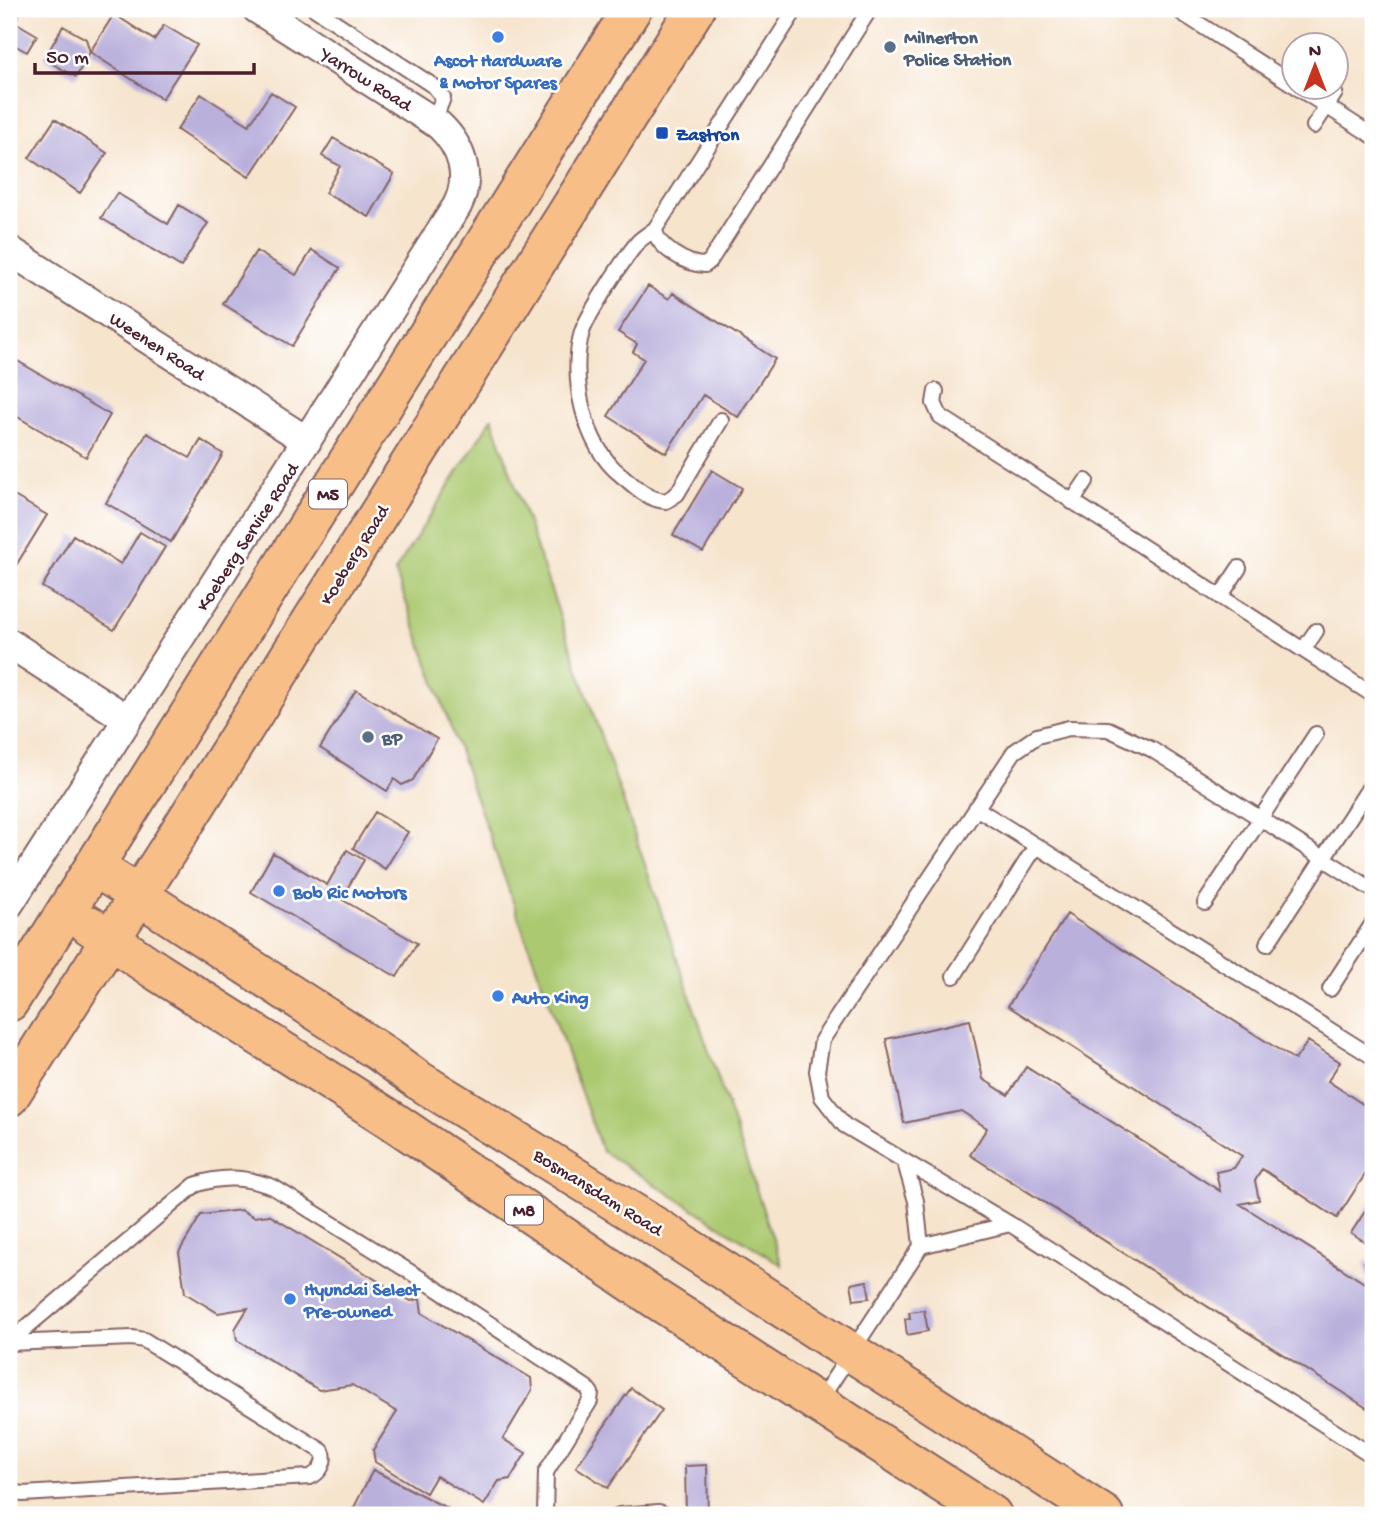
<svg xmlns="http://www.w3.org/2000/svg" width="1382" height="1524" viewBox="0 0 1382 1524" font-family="'Gochi Hand',sans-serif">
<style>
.green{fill:#abc970;stroke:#7a744e;stroke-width:2}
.building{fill:#b9b0dc}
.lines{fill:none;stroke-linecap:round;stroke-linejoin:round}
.service-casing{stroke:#866464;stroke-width:18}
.minor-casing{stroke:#866464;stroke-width:32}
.primary-casing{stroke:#866464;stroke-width:42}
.service{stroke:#fff;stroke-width:14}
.minor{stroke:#fff;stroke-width:28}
.primary{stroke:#f7be88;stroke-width:38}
.shop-dot{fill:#3f7fe0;stroke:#fff;stroke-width:2.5}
.service-dot{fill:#5c6f8a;stroke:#fff;stroke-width:2.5}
.transit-dot{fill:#1a4fb4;stroke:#fff;stroke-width:2.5}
.labels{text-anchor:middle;stroke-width:5;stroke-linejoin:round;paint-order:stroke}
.shield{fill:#fff;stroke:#80626b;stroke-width:2}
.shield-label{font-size:18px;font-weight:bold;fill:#4a1f2b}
.service-label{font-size:19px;font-weight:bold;fill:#4e5e75;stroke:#fff;text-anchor:start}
.shop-label{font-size:19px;font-weight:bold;fill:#366cbe;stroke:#fff;text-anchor:start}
.street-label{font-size:19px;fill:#4a1f2b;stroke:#fff}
.transit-label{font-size:19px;font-weight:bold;fill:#164399;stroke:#fff;text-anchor:start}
</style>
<rect width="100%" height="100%" fill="#fff"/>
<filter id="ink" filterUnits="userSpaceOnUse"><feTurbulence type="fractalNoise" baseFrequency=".0143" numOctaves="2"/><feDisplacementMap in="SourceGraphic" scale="14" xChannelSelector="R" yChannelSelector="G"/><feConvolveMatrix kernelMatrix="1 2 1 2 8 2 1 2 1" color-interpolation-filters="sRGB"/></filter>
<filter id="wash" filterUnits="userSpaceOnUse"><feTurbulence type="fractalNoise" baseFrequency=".00686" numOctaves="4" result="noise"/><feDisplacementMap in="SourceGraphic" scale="28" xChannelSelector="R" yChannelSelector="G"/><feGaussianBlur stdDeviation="1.57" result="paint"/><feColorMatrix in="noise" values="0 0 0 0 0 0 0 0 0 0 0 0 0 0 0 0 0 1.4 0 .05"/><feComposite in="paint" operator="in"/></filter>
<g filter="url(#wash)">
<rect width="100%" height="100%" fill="#f6e4cd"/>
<path class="green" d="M 492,418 L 782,1265 L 602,1151 L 395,571 Z"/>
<g id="blocks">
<path class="building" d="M 9,9 L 22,9 L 15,22 L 37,35 L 27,52 L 9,42 Z
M 114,14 L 154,40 L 164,25 L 197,45 L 162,99 L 90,52 Z
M 63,26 L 86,39 L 90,52 L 76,77 L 44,59 Z
M 271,92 L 295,107 L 249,177 L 177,130 L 201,94 L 249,125 Z
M 55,119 L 107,153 L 80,193 L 29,158 Z
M 333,138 L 394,174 L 369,217 L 325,193 L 340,166 L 322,156 Z
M 117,193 L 168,224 L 179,205 L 208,223 L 181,267 L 101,218 Z
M 312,250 L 340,268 L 292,346 L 223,304 L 256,251 L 296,275 Z
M 648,286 L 669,299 L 673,293 L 775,359 L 738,417 L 703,395 L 666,453 L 608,416 L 644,359 L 633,352 L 637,344 L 618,332 Z
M 9,356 L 110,415 L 86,457 L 9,412 Z
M 147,433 L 190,458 L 201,440 L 223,454 L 171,542 L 106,503 Z
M 712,470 L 742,488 L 703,552 L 673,535 Z
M 9,493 L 47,515 L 15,567 L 9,563 Z
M 140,532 L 165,547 L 114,630 L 42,587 L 73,535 L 121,564 Z
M 356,690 L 437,739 L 413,780 L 402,785 L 394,779 L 387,791 L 320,748 Z
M 375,812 L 408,832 L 385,869 L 353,848 Z
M 347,850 L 364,860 L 341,899 L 417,943 L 397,977 L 251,892 L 273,853 L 327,885 Z
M 1067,914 L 1295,1060 L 1308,1041 L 1340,1062 L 1328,1081 L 1373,1111 L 1373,1162 L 1337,1218 L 1262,1169 L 1255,1181 L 1259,1200 L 1240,1204 L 1369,1286 L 1364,1262 L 1373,1260 L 1373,1412 L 970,1155 L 987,1128 L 961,1111 L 904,1123 L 886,1039 L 970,1020 L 983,1079 L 1008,1095 L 1026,1067 L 1220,1191 L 1216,1172 L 1234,1168 L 1242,1156 L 1008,1006 Z
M 1373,1199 L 1373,1247 L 1351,1233 Z
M 241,1210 L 254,1217 L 269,1215 L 411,1301 L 420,1299 L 422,1313 L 531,1378 L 532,1390 L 503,1439 L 526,1453 L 510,1479 L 499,1481 L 484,1505 L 436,1476 L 426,1493 L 375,1462 L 373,1450 L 397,1412 L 352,1385 L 319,1390 L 237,1340 L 235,1329 L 248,1308 L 218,1313 L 185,1293 L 179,1252 L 201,1215 Z
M 867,1281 L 870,1298 L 854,1300 L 851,1284 Z
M 924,1310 L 928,1331 L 907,1335 L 905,1319 L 910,1318 L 909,1312 Z
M 631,1388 L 662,1410 L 608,1488 L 576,1467 Z
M 707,1465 L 708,1515 L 686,1515 L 685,1466 Z
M 373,1470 L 460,1515 L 350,1515 Z"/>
</g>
</g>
<g filter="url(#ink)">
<use href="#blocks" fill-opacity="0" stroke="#866464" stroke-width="2"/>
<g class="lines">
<defs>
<path id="service" d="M 315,9 L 435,87 L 443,98 L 434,121
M 796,9 L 655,229 C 656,247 687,265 705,265 L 710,261 L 870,9
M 1182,13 L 1294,85
M 1298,88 L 1373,136
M 1314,126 L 1335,93
M 655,229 C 650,233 643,237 638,242 C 625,257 588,314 582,332 C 569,375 584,447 621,475 C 635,486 647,500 666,501 L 677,494 L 721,420
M 936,391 L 934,403 L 940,416 L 1373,695
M 1072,502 L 1086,481
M 1220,597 L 1239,568
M 1303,650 L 1316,631
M 976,808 L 1373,1057
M 1373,890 L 1151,749 L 1108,729 L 1069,728 L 1037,736 L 1014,752 L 822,1040 L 817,1071 L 822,1097 L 844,1125 L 1010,1224 L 1373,1456
M 1205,903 L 1316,734
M 1267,944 L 1373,782
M 954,976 L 1036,846
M 1330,989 L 1373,923
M 921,1246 L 1010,1224
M 9,1342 L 195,1185 C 222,1175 246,1177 273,1187 L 431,1285 L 587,1388 L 591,1393 L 590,1401 L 546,1472 L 545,1515
M 9,1343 L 132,1338 L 144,1340 L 322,1451 C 327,1461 320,1473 310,1477 L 23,1494 L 9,1492
M 818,1403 L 921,1246 L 916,1201 L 905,1163
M 619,1515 L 659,1512 L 666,1515"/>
<path id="minor" d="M 9,250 L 307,441
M 9,643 L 127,719
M 9,904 L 457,206 C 472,176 462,147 439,125 L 257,9"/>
<path id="primary" d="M 95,867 L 381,1053 L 418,1080 L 669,1235 L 1104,1515
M 89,925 L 158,972 L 393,1121 L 656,1299 L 992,1515
M 9,1002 L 632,9
M 9,1097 L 173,842 L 695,9"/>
</defs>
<use href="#service" class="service-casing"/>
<use href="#minor" class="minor-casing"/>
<use href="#primary" class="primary-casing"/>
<use href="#service" class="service"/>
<use href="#minor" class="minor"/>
<use href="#primary" class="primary"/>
</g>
</g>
<g class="shop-dot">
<circle cx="498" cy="37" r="7"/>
<circle cx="279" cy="891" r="7"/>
<circle cx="498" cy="996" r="7"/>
<circle cx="290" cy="1299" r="7"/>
</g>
<g class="service-dot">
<circle cx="890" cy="47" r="7"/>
<circle cx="368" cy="737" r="7"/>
</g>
<rect class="transit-dot" x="655" y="126" width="14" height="14" rx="3.5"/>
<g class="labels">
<g class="shield">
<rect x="309" y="479.5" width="38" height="29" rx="5"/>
<rect x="505" y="1195.5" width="38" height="29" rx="5"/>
</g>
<g class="shield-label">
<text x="328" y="500">M5</text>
<text x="524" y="1216">M8</text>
</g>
<g class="service-label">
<text x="904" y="43">Milnerton<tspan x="904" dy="22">Police Station</tspan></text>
<text x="382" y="744">BP</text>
</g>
<g class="shop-label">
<text x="498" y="66" text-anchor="middle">Ascot Hardware<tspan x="498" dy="22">&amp; Motor Spares</tspan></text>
<text x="293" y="898">Bob Ric Motors</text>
<text x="512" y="1003">Auto King</text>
<text x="304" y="1295">Hyundai Select<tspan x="304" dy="22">Pre-owned</tspan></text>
</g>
<g class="street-label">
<text transform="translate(367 78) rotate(32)" y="7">Yarrow Road</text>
<text transform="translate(158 345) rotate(33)" y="7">Weenen Road</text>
<text transform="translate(246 536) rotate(-57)" y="7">Koeberg Service Road</text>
<text transform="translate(353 554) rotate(-58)" y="7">Koeberg Road</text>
<text transform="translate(599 1191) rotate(32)" y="7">Bosmansdam Road</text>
</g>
<g class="transit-label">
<text x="676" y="140">Zastron</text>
</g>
</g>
<rect width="1382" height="1524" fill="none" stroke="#fff" stroke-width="35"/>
<g transform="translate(1315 66)"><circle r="33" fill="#ffffff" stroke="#b7a5aa" stroke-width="2"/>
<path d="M0-5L12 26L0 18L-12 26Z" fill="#c8321e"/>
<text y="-10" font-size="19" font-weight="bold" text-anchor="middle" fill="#4a1f2b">N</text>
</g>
<path d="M35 63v10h219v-10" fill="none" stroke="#4a1f2b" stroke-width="3.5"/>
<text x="46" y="63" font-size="21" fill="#4a1f2b" stroke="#ffffff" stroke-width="5" paint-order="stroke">50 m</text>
</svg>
